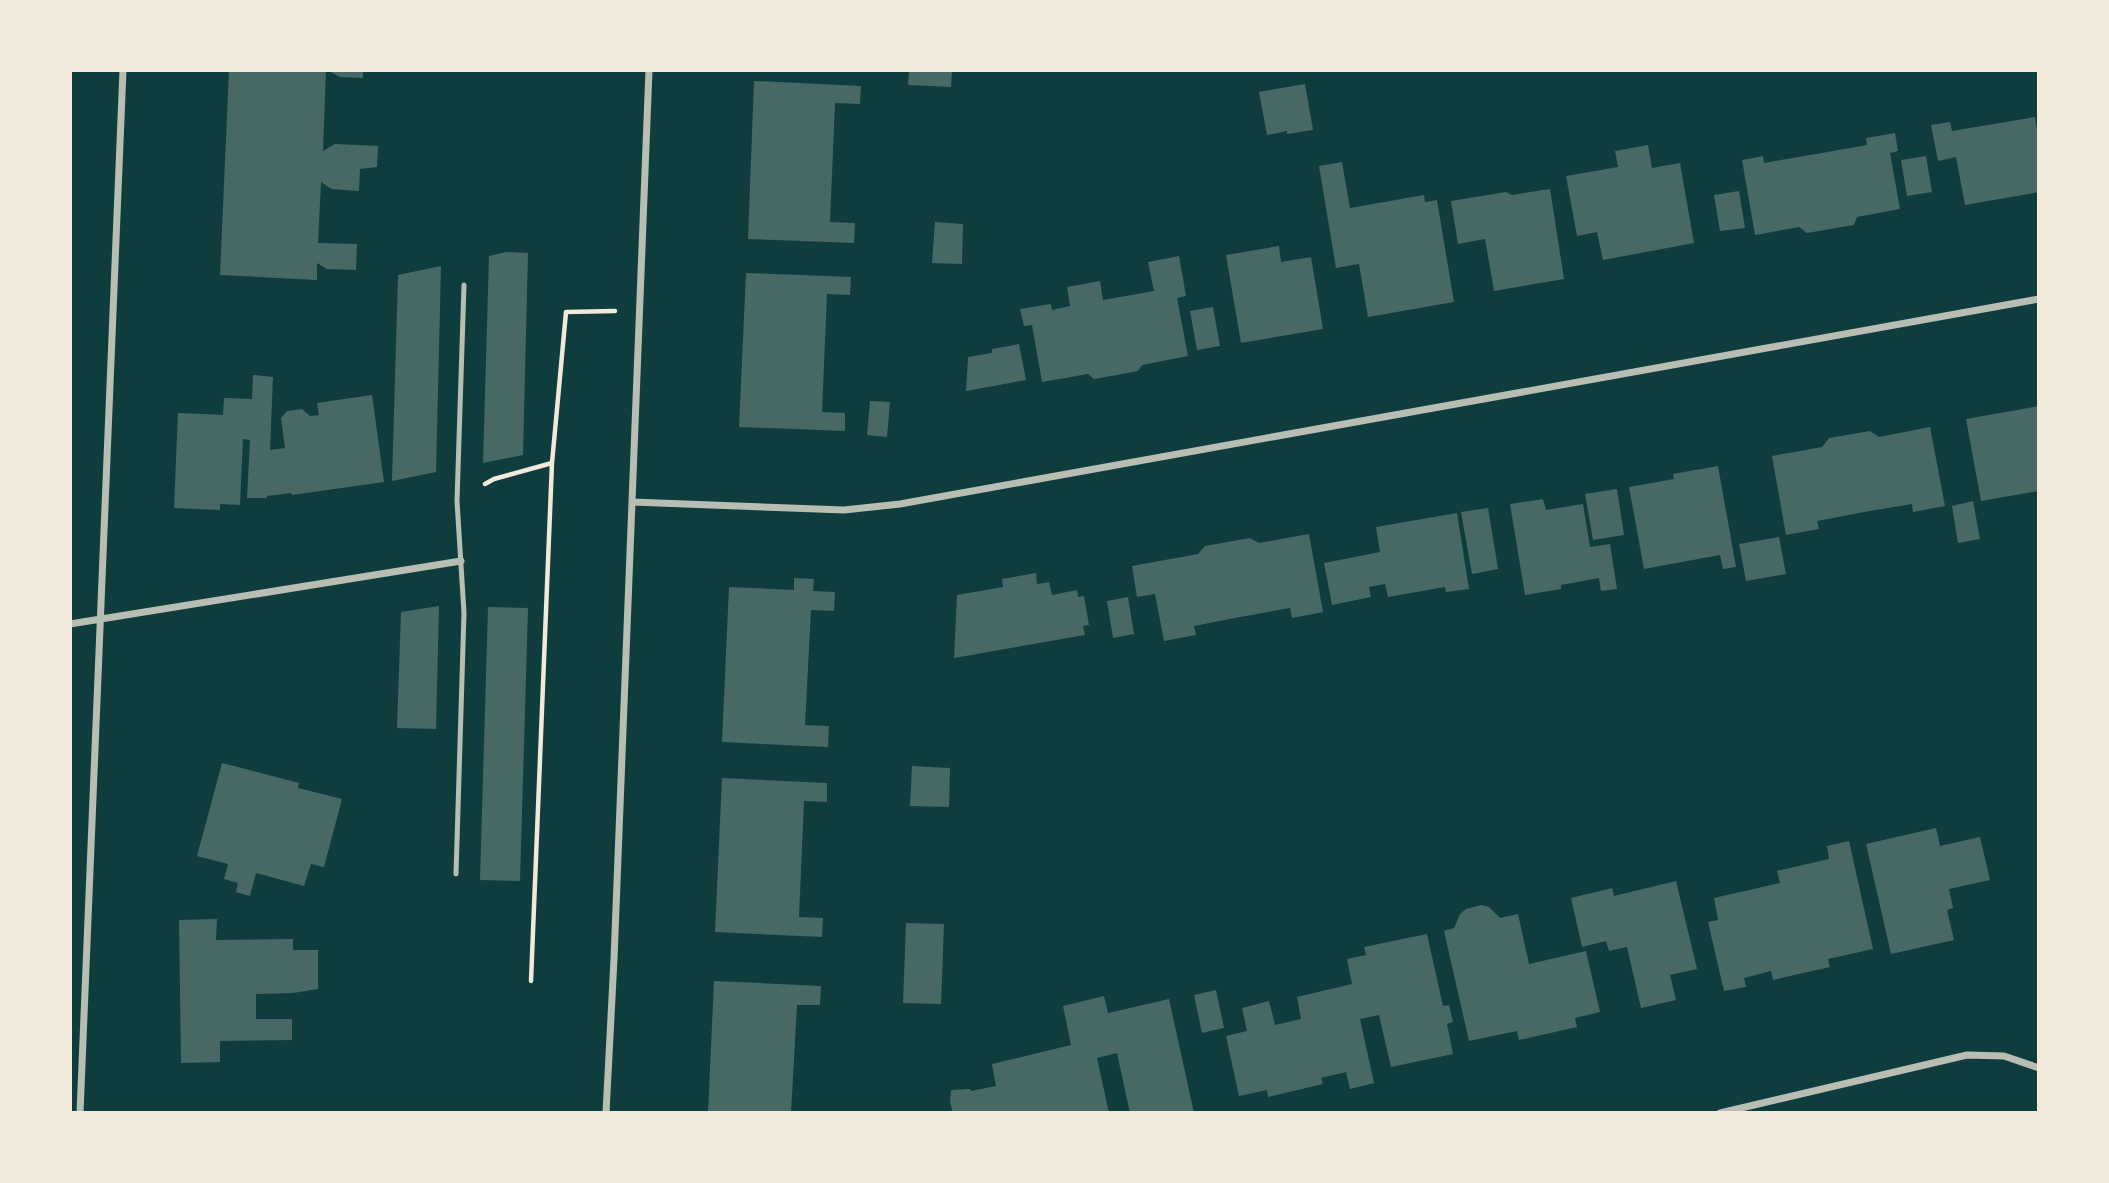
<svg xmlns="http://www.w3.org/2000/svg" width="2109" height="1183" viewBox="0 0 2109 1183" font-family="'Alegreya Sans',sans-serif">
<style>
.building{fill:#486865}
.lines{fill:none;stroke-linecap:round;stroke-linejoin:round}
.path{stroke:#f1e9da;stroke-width:4.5}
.service{stroke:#b8beb3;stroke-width:5}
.minor{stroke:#b8beb3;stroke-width:7}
</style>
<rect width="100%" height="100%" fill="#0f3d3e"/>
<path class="building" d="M 229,70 L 326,70 L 323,151 L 335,144 L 378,146 L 377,167 L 360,169 L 359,191 L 331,189 L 321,182 L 318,243 L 357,244 L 356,270 L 327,269 L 317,263 L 317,280 L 220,275 Z
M 327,70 L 363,70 L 363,78 L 340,77 Z
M 909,70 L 952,70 L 951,87 L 908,85 Z
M 754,81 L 861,86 L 860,104 L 835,103 L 830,222 L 855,223 L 854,243 L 748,239 Z
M 1305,84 L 1313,130 L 1287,134 L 1287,131 L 1267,135 L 1259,92 Z
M 2035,117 L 2039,142 L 2039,192 L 1965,205 L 1956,157 L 1938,161 L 1931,125 L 1950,122 L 1952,131 Z
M 1895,133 L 1898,151 L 1890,153 L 1900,209 L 1857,217 L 1854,225 L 1807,233 L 1799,227 L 1755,235 L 1742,160 L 1763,156 L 1764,163 L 1816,154 L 1867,145 L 1866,138 Z
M 1648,145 L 1652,168 L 1680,163 L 1694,243 L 1603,260 L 1597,232 L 1577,236 L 1566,176 L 1618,167 L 1615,151 Z
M 1926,156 L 1932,192 L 1907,196 L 1901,160 Z
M 1342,162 L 1350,208 L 1424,195 L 1425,202 L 1437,200 L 1454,302 L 1368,317 L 1359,264 L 1336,268 L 1319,166 Z
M 1550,189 L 1564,279 L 1494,291 L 1485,239 L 1458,244 L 1451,201 L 1506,192 L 1512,195 Z
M 1739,191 L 1745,228 L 1720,231 L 1714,195 Z
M 935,222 L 963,224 L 962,264 L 932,263 Z
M 1279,246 L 1281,262 L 1311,257 L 1323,329 L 1241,343 L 1226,255 Z
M 506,252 L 528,253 L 523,455 L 483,463 L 489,256 Z
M 1179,256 L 1186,296 L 1177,298 L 1188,356 L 1142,365 L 1138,371 L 1117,375 L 1094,379 L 1088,374 L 1042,382 L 1032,325 L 1024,326 L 1020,309 L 1051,304 L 1052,310 L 1070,306 L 1067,287 L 1100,281 L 1103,300 L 1154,291 L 1148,262 Z
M 441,266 L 436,472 L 392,481 L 398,275 Z
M 746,273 L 851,277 L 850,295 L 827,294 L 822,412 L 845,413 L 845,431 L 739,427 Z
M 1213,307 L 1220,346 L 1197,350 L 1190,311 Z
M 1019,344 L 1026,380 L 966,391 L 968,357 L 992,353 L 992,349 Z
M 253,375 L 273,377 L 270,450 L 285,448 L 281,418 L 287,411 L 302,409 L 310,416 L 319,415 L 317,403 L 372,395 L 384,482 L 292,495 L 291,493 L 267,496 L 267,498 L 247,498 L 250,440 L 243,439 L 240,505 L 220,504 L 220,510 L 174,508 L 178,413 L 223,415 L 224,398 L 252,399 Z
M 870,401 L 890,402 L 887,437 L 867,435 Z
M 2039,406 L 2039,491 L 1981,501 L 1966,419 Z
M 1930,427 L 1945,506 L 1913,512 L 1912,504 L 1864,512 L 1817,521 L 1819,529 L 1786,535 L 1772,456 L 1822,447 L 1829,438 L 1870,431 L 1879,437 Z
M 1718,466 L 1736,567 L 1723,569 L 1720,555 L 1644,569 L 1629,487 L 1674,479 L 1673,474 Z
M 1617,489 L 1624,535 L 1593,540 L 1585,494 Z
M 1543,499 L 1546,510 L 1583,504 L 1590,547 L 1610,544 L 1617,589 L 1601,591 L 1599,578 L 1561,585 L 1561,589 L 1525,595 L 1510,504 Z
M 1973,501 L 1980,539 L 1958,543 L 1952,506 Z
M 1488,508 L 1498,569 L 1472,574 L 1461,512 Z
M 1457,513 L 1469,589 L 1446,592 L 1445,587 L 1388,597 L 1385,584 L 1369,587 L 1371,597 L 1332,605 L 1324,563 L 1380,552 L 1376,527 Z
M 1309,534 L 1323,612 L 1292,618 L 1290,608 L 1240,617 L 1194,626 L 1196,635 L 1164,641 L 1155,594 L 1137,597 L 1132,566 L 1198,554 L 1205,546 L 1250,538 L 1259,543 Z
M 1779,537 L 1786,574 L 1746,581 L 1739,544 Z
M 1036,573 L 1037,584 L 1049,582 L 1052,595 L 1077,590 L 1078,597 L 1084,596 L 1089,625 L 1083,626 L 1085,635 L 954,658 L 957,595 L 1003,587 L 1002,579 Z
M 794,578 L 814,579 L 813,591 L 835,592 L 834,611 L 811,610 L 805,725 L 829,726 L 828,747 L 722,742 L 729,587 L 794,590 Z
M 1128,597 L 1134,634 L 1113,638 L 1107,601 Z
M 439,606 L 436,729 L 397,728 L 401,612 Z
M 488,607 L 528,608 L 520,881 L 480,880 Z
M 222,763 L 299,783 L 298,788 L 342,799 L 324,867 L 311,864 L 304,886 L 256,873 L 250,896 L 236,892 L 238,883 L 224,879 L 228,864 L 197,856 Z
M 912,766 L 950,768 L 949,807 L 910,806 Z
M 722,778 L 827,783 L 827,802 L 804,801 L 799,917 L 823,918 L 822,937 L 715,932 Z
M 1936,828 L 1940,846 L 1980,837 L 1990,880 L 1949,889 L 1953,908 L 1947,910 L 1954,940 L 1891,954 L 1866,844 Z
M 1849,841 L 1873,949 L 1828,959 L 1830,967 L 1773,980 L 1771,971 L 1744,978 L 1746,987 L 1724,991 L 1708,922 L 1718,920 L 1714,898 L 1780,883 L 1777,871 L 1829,859 L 1827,846 Z
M 1676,881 L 1697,969 L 1670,975 L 1676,1000 L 1641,1008 L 1627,947 L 1609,951 L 1606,941 L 1582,947 L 1571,898 L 1612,888 L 1614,896 Z
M 1481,905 L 1489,907 L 1500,918 L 1518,914 L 1529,964 L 1586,951 L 1600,1012 L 1575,1018 L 1577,1027 L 1519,1040 L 1517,1031 L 1469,1041 L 1444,931 L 1454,928 L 1460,914 L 1466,909 Z
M 217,919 L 216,940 L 293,939 L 293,950 L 318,950 L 318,989 L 293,993 L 256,994 L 256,1019 L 292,1019 L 292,1040 L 220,1041 L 220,1062 L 181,1063 L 179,920 Z
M 906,923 L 944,924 L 941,1004 L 903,1003 Z
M 1427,934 L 1443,1006 L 1449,1005 L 1453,1022 L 1447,1024 L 1453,1054 L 1391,1067 L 1379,1015 L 1360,1019 L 1374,1083 L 1350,1089 L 1346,1072 L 1321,1078 L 1323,1084 L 1268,1097 L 1267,1090 L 1239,1096 L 1226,1036 L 1247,1031 L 1242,1008 L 1269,1001 L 1275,1025 L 1301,1019 L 1297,997 L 1352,984 L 1347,959 L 1366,955 L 1364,947 Z
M 714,981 L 821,986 L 820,1005 L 797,1005 L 791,1113 L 708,1113 Z
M 1216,990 L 1224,1028 L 1202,1033 L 1194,995 Z
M 1104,996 L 1108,1013 L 1169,999 L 1194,1113 L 1130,1113 L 1117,1053 L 1097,1058 L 1109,1113 L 953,1113 L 950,1102 L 951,1090 L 970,1089 L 971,1091 L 996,1086 L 992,1064 L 1071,1045 L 1063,1006 Z"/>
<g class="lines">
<path class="path" d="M 485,484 L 494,479 L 552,463 L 566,312 L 615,311
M 531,981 L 552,463"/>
<path class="service" d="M 456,874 L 464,613 L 457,501 L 464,285"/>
<path class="minor" d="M 632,502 L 844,510 L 900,504 L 2039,299
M 70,624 L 461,561
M 80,1113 L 123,70
M 606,1113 L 614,959 L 649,70
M 1720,1113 L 1967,1055 L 2004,1056 L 2039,1068"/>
</g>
<rect width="2109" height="1183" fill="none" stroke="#f1e9da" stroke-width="144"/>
</svg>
